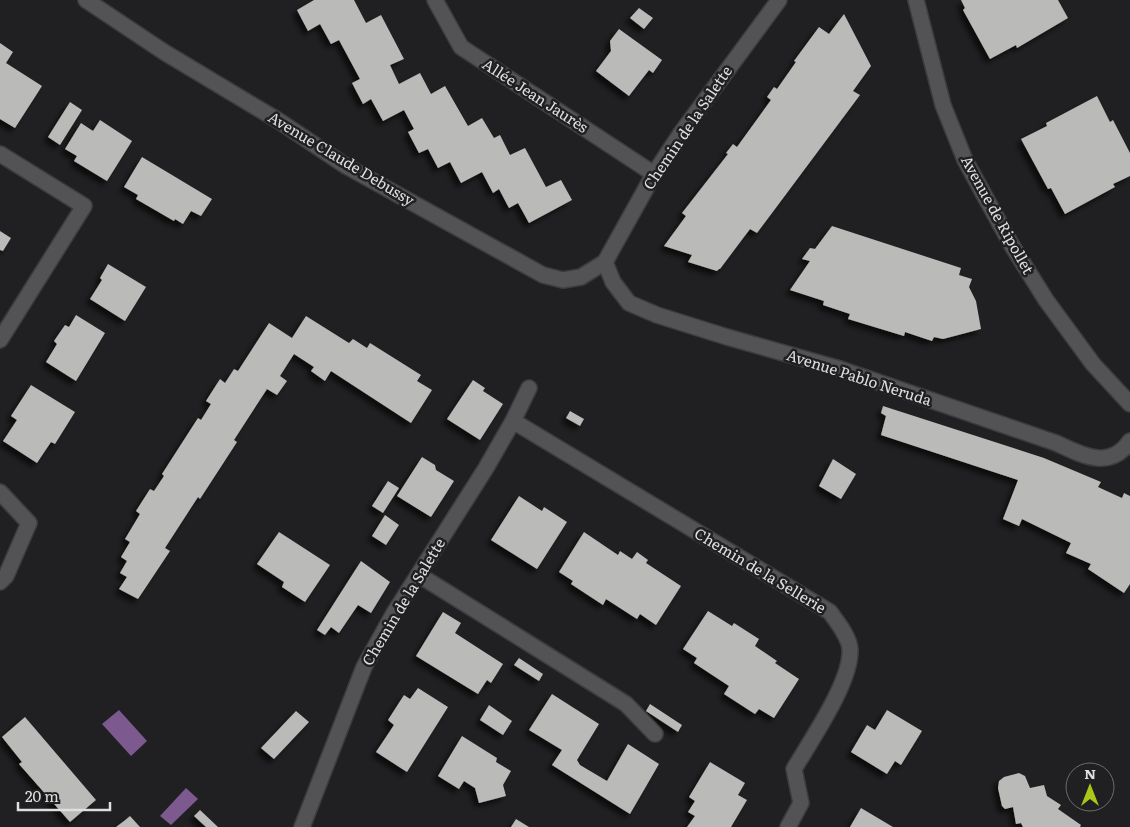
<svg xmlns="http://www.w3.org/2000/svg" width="1130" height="827" viewBox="0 0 1130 827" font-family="Literata,serif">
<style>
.water{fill:#7c5a8f}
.building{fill:#babbb8;filter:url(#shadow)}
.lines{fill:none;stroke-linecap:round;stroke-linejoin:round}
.minor-casing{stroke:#3d3c3d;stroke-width:18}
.minor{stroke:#535254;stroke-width:15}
.labels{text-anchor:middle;stroke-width:5;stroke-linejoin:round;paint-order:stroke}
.street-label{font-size:15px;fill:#e0dfe0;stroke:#201f21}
</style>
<defs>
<filter id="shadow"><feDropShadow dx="-4.5" dy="4.5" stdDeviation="2.5" flood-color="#0009"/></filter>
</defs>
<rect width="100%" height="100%" fill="#201f21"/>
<path class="water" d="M 119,710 L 147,741 L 131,756 L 102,724 Z
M 186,788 L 198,799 L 171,825 L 160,816 Z"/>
<path class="building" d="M 314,0 L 354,0 L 366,23 L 381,15 L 404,59 L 390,65 L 399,84 L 420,73 L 431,94 L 445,86 L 468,126 L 482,118 L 494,138 L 500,135 L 510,155 L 525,148 L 546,187 L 561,180 L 572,200 L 529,223 L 518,203 L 509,208 L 499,189 L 493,193 L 482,172 L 461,183 L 450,162 L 438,168 L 428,149 L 419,153 L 408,132 L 414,129 L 404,110 L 383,121 L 371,99 L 363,104 L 352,83 L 360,79 L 339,40 L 331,44 L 320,24 L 308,31 L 297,10 Z
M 961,0 L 1058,0 L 1068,18 L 1017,48 L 1016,45 L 990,59 L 963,10 L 965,8 Z
M 639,8 L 653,18 L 644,29 L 630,18 Z
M 844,14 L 871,66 L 853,91 L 860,95 L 775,209 L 757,233 L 750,229 L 720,269 L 719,269 L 717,271 L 688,262 L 692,255 L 664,246 L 686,216 L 682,213 L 728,154 L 726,153 L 733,144 L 737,147 L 771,100 L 767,97 L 774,87 L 777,89 L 796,62 L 794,61 L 819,27 L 829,34 Z
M 619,29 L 662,60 L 653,73 L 649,70 L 629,96 L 596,71 L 611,51 L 610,41 Z
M 0,43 L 13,52 L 6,63 L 42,86 L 15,128 L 0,119 Z
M 1097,96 L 1110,122 L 1113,120 L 1130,153 L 1130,176 L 1113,184 L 1115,187 L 1065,214 L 1051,188 L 1048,189 L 1021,139 L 1047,126 L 1046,123 Z
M 70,102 L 82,110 L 60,145 L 48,137 Z
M 100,120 L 132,141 L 107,181 L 74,161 L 77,156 L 65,149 L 81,123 L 93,131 Z
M 142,157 L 212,199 L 201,216 L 191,211 L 183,224 L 175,219 L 174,221 L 136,199 L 138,195 L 124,187 Z
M 832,226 L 961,268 L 959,275 L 972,279 L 969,287 L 976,301 L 981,329 L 943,339 L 934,337 L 932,341 L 905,332 L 904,336 L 848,319 L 850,314 L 823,305 L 824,301 L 790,290 L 810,261 L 802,259 L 810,248 L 815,249 Z
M 0,231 L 11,238 L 3,251 L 0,250 Z
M 108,264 L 146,287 L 125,321 L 90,299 L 102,280 L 100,278 Z
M 76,315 L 105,333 L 76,381 L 46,362 L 57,344 L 54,341 L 65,325 L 69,327 Z
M 306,316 L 349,343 L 353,339 L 367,348 L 370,343 L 421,375 L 417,381 L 432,390 L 411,423 L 331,371 L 325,381 L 311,371 L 314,367 L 294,354 L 280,376 L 287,381 L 277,395 L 267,389 L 234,440 L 237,442 L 200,499 L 198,497 L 165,548 L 170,551 L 138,599 L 119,589 L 127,577 L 120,573 L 127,561 L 121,557 L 130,542 L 125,539 L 140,514 L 136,511 L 150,489 L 154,491 L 164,476 L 162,474 L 198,418 L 201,420 L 211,404 L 206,401 L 220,379 L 225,383 L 234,369 L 238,371 L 269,323 L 292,338 Z
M 473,380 L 485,388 L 483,391 L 503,404 L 480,440 L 447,419 Z
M 31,385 L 75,412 L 55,444 L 51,442 L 37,463 L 3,441 L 17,420 L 11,416 Z
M 883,406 L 1044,458 L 1101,482 L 1098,487 L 1122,498 L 1124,493 L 1130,496 L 1130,584 L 1124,593 L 1088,569 L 1091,564 L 1066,553 L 1071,543 L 1022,519 L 1019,526 L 1003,519 L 1018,480 L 881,435 L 886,416 L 881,413 Z
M 570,411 L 584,419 L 580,426 L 566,418 Z
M 422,457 L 435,465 L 436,470 L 454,481 L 431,517 L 397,496 Z
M 833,459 L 856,474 L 841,499 L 819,486 Z
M 388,481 L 399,488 L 383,513 L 372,506 Z
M 519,496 L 542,511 L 544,507 L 567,522 L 537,569 L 491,540 Z
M 385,515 L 399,525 L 386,545 L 372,536 Z
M 279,532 L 330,565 L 305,602 L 282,587 L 284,582 L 257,564 Z
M 584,532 L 618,555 L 620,551 L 632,559 L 637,552 L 648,560 L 646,563 L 681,586 L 656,625 L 640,614 L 637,619 L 606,599 L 603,605 L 571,584 L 573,581 L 559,572 Z
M 361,561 L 390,582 L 371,613 L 358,605 L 339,633 L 331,627 L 325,635 L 317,630 Z
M 708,611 L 732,626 L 734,623 L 759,639 L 755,646 L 777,661 L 775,663 L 799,679 L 774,718 L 759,709 L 755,714 L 724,694 L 729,686 L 694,663 L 697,658 L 683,649 Z
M 443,612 L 461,623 L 455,633 L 503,664 L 491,683 L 487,680 L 478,694 L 416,656 Z
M 519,658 L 543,674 L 539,681 L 514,665 Z
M 418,688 L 448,707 L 407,772 L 376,752 L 394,725 L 388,720 L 404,695 L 410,699 Z
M 552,694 L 599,724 L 577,760 L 580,765 L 607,781 L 628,744 L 659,764 L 630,814 L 552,765 L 562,750 L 529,730 Z
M 650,704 L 682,725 L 678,732 L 646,711 Z
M 489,705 L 512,721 L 503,735 L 480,720 Z
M 887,710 L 922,731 L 901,765 L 895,761 L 887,774 L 851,752 L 867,725 L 875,730 Z
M 296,711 L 309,722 L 274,759 L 261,748 Z
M 25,717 L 96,800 L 70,822 L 19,764 L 22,762 L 2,737 Z
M 462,736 L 497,758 L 496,762 L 511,771 L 503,785 L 506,796 L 479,803 L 475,788 L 464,781 L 459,789 L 438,776 Z
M 710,762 L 745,783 L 738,795 L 747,800 L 731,827 L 687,827 L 695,816 L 688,812 L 695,801 L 689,797 Z
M 1019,773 L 1025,776 L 1030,788 L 1044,785 L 1047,796 L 1061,805 L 1058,809 L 1081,825 L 1080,827 L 1023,827 L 1021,823 L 1016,824 L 1013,807 L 1005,809 L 1002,806 L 998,788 L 999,781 L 1004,777 Z
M 861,808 L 893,827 L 850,827 Z
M 200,810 L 218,827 L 206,827 L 194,816 Z
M 130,816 L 140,827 L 116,827 L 124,821 Z
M 516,819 L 529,827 L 511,827 Z"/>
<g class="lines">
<defs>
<path id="minor" d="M 86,0 L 164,52 L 279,121 L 346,166 L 543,275 L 563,280 L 581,277 L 605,262 L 654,174 L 681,133 L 779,0
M 435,0 L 461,47 L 654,174
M 916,0 L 943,105 L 965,160 L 1011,244 L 1046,300 L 1093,364 L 1130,404
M 0,154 L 84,206 L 0,340
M 605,262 L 613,282 L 629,303 L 657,315 L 727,337 L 840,369 L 1056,443 C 1082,455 1110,471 1130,441
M 513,421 L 830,612 C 837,622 849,636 850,649 C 852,681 811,740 794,769 L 801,803 L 788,827
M 0,492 L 29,523 L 6,576 L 0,582
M 419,575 L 626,704 L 655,734
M 302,827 L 364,667 L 394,613 L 486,468 L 513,421 L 529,388"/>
</defs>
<use href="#minor" class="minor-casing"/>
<use href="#minor" class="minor"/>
</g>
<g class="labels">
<g class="street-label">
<text transform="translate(535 96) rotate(33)" y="5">Allée Jean Jaurès</text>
<text transform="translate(688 128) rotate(-56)" y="5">Chemin de la Salette</text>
<text transform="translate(341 159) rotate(31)" y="5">Avenue Claude Debussy</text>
<text transform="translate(997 215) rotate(61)" y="5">Avenue de Ripollet</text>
<text transform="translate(859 378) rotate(18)" y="5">Avenue Pablo Neruda</text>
<text transform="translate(760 571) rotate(31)" y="5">Chemin de la Sellerie</text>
<text transform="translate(404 602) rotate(-59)" y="5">Chemin de la Salette</text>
</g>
</g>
<g transform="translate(1090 787)"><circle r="24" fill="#201f21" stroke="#6d6c6d"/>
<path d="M0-4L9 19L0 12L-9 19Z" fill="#a9c71a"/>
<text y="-8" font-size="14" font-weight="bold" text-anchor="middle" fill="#e0dfe0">N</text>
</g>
<path d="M18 802v8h92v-8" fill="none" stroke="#e0dfe0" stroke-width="2.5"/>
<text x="25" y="802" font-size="15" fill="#e0dfe0" stroke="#201f21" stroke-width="4" paint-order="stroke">20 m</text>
</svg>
